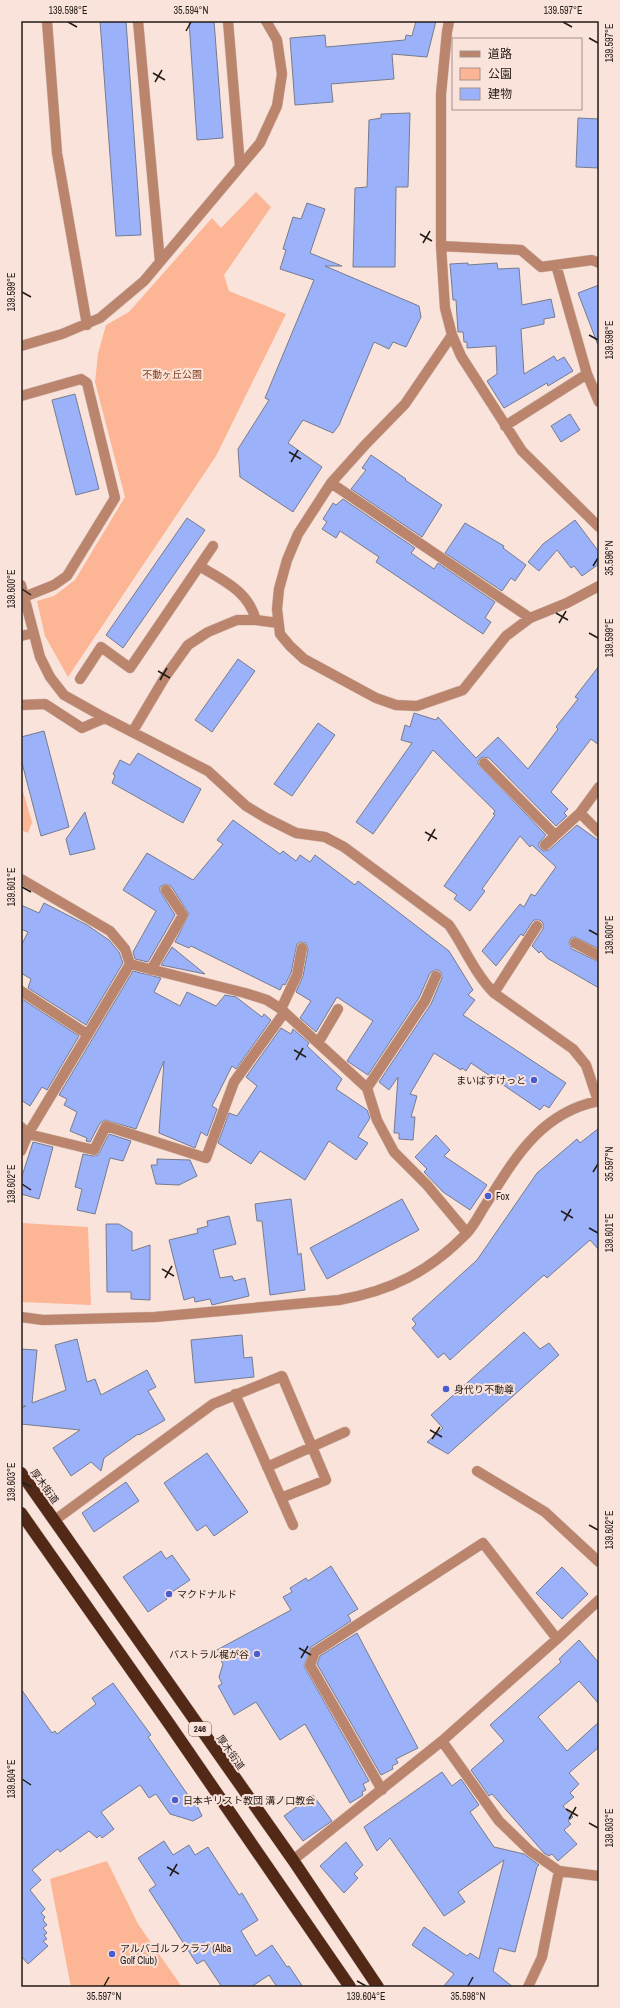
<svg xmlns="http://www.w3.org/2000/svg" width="620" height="2008" viewBox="0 0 620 2008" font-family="'Archivo Narrow','Noto Sans JP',sans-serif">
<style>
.green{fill:#fcb595}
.building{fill:#9bb1fa;stroke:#767c8e}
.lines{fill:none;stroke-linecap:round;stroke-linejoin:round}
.minor-casing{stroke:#d3bfb7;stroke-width:11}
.highway-casing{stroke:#d3bfb7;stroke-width:13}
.minor{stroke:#bb846c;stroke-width:10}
.highway{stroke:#522916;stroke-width:12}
.ticks{fill:none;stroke:#231b17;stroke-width:1.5}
.poi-dot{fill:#495dd2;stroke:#fae3da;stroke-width:1.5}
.labels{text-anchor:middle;stroke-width:4;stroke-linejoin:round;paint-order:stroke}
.shield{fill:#fae3da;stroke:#645752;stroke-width:1}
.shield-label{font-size:9px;font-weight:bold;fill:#231b17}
.park-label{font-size:10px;fill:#853c18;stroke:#fae3da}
.poi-label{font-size:10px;fill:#231b17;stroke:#fae3da;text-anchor:start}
.street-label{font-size:10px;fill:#231b17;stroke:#fae3da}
.neatline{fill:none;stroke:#231b17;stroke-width:1.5}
.ticks-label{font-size:10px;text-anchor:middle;fill:#231b17}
</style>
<rect width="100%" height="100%" fill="#fae3da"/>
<path class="green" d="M 256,192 L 271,207 L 224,275 L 229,291 L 286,314 L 216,456 L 68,677 L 45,636 L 37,601 L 54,596 L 75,580 L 125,497 L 95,382 L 98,354 L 106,325 L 129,312 L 212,218 L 221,228 Z
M 21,785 L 32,822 L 28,833 L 21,830 Z
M 21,1223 L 88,1227 L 91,1305 L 21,1302 Z
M 107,1861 L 138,1924 L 182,1987 L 71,1987 L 50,1879 Z"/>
<path class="building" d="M 100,21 L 126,21 L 141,235 L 116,236 Z
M 189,21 L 214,21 L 223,138 L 197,140 Z
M 416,21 L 436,21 L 427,57 L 392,54 L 394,79 L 331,84 L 333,102 L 295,105 L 290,38 L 325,35 L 326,47 L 405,40 L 406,35 L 412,36 Z
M 410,113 L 408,187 L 396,187 L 395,267 L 353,267 L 355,188 L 367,187 L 369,120 L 381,118 L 381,114 Z
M 578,118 L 599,119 L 599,168 L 576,167 Z
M 307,203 L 325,209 L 310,253 L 342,266 L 325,266 L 419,306 L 421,317 L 406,347 L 393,342 L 389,349 L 374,342 L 339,425 L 333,433 L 303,420 L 288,443 L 322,467 L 293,512 L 240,477 L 238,449 L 269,400 L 265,398 L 314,280 L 280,269 L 286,250 L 283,249 L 293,217 L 301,219 Z
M 468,263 L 468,265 L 497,263 L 498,269 L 519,268 L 522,305 L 551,299 L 555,317 L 544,319 L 544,324 L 521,329 L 524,374 L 554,356 L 557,361 L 564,357 L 573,371 L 548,386 L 547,383 L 504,408 L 487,381 L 497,374 L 496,346 L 467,348 L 467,342 L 464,342 L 463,332 L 458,332 L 456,300 L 453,300 L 450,264 Z
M 599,285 L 599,345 L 598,345 L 578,293 Z
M 75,394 L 99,489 L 76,495 L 52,400 Z
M 570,414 L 580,430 L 561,442 L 551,426 Z
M 371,455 L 406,479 L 405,480 L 442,505 L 422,537 L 351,489 L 366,470 L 362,468 Z
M 343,499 L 415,548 L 411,553 L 434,569 L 438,563 L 495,602 L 485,618 L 491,622 L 483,634 L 376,562 L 379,557 L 340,531 L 336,538 L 322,529 L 327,522 L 323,519 L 333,503 L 336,505 Z
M 187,518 L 205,530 L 123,648 L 106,635 Z
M 575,520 L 599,552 L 599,564 L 582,576 L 574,566 L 571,568 L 557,550 L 539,571 L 528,562 L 543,544 Z
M 465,523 L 504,546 L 503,548 L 526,565 L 515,581 L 511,578 L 502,591 L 445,553 Z
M 238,659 L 255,671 L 212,732 L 195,720 Z
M 599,666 L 599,745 L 591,739 L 551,792 L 568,809 L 564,813 L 567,816 L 556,826 L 489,758 L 482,757 L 478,761 L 478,764 L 546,835 L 539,843 L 539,847 L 543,851 L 549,850 L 577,825 L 599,841 L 599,949 L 575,937 L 571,938 L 569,943 L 572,949 L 599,962 L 599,988 L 547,958 L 541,951 L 539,953 L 532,946 L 543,929 L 543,923 L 540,920 L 534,920 L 532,922 L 523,936 L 521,934 L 496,966 L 482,951 L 520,904 L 524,907 L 531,894 L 535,896 L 556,867 L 532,845 L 530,847 L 520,836 L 482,889 L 485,891 L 470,911 L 454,899 L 457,895 L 444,886 L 495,815 L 493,814 L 495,811 L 433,750 L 373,834 L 356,822 L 412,743 L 401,740 L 405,725 L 410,727 L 414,713 L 436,720 L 438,717 L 476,758 L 498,737 L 528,769 L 558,729 L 556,727 L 578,699 L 575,697 Z
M 318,723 L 335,735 L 292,796 L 274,784 Z
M 44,731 L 69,827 L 41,836 L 21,759 L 21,737 Z
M 138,753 L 201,789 L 183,823 L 112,783 L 115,776 L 113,774 L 120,760 L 130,765 Z
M 85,812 L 95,849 L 70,855 L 66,839 Z
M 233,820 L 280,854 L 283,851 L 296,861 L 300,855 L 310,862 L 315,855 L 355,885 L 358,881 L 449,951 L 473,990 L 468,995 L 475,1000 L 463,1015 L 566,1083 L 549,1108 L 544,1105 L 540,1110 L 471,1063 L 466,1071 L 462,1068 L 461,1070 L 434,1053 L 410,1094 L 417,1096 L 411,1117 L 415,1117 L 413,1140 L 399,1139 L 399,1133 L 394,1133 L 398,1077 L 389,1090 L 379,1082 L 431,1004 L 442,978 L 441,972 L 438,970 L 435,970 L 430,973 L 419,998 L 368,1075 L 347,1061 L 373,1021 L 337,997 L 316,1032 L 300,1018 L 311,1001 L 296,992 L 303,976 L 308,949 L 306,943 L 300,942 L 297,944 L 291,973 L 285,985 L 283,984 L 280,990 L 191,946 L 189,948 L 175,942 L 189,914 L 171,886 L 165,884 L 160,887 L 160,891 L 175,915 L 148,962 L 135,959 L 133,952 L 156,911 L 123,890 L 147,853 L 193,880 L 223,844 L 217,840 Z
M 44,903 L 87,925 L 109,940 L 119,952 L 123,963 L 86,1025 L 28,988 L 31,979 L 21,973 L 21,946 L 28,932 L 21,929 L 21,905 L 39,913 Z
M 172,947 L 205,974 L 161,965 Z
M 133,971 L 161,978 L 154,992 L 180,1006 L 187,992 L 216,1006 L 225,995 L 236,997 L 262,1017 L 264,1014 L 271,1020 L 236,1069 L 232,1066 L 212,1106 L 217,1109 L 207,1136 L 201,1132 L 195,1148 L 159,1133 L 164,1061 L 136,1129 L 105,1120 L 100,1123 L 90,1142 L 86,1141 L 87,1138 L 70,1131 L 77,1112 L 64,1105 L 67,1099 L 59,1095 Z
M 22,999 L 79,1036 L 47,1090 L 42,1087 L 30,1106 L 21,1100 Z
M 281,1028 L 291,1034 L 293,1029 L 309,1043 L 307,1046 L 342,1079 L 336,1089 L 367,1110 L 370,1118 L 358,1137 L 368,1143 L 356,1160 L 329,1141 L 305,1180 L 260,1151 L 251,1164 L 218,1143 L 229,1113 L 237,1116 L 257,1086 L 246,1077 Z
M 599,1128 L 599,1250 L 590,1240 L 547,1278 L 544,1275 L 450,1360 L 444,1353 L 438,1358 L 412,1328 L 416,1324 L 412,1319 L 477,1260 L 537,1173 L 577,1139 L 580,1143 Z
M 109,1134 L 131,1141 L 123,1161 L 110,1158 L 95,1214 L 77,1210 L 82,1189 L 75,1187 L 83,1154 L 93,1156 L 98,1155 Z
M 436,1135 L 450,1150 L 444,1156 L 487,1185 L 470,1210 L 443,1192 L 424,1172 L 427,1169 L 415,1157 Z
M 33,1142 L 53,1147 L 39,1199 L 21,1194 L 21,1179 Z
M 157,1159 L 190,1160 L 197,1176 L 179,1185 L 156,1184 L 151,1165 L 157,1165 Z
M 291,1199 L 298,1255 L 301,1253 L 305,1290 L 270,1295 L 262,1221 L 257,1221 L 255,1204 Z
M 402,1199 L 419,1230 L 327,1279 L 310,1248 Z
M 229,1216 L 236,1244 L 213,1250 L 220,1278 L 232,1276 L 234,1281 L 245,1278 L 249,1296 L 212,1305 L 210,1299 L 195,1302 L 194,1297 L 184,1300 L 169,1240 L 198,1233 L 197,1229 L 208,1226 L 207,1221 Z
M 106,1224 L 119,1224 L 132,1232 L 132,1251 L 150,1245 L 150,1300 L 131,1299 L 131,1292 L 107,1292 Z
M 524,1332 L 540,1349 L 549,1343 L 559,1355 L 448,1454 L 427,1442 L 443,1428 L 431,1415 Z
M 242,1335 L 244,1358 L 252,1357 L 254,1377 L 195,1383 L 191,1340 Z
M 77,1339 L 87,1382 L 95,1379 L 101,1395 L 147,1370 L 156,1387 L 148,1391 L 165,1420 L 139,1435 L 138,1434 L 104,1458 L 101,1471 L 91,1462 L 71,1476 L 53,1448 L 80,1430 L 21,1424 L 21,1408 L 26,1406 L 21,1406 L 21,1349 L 37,1350 L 32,1403 L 66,1390 L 55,1345 Z
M 207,1453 L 248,1512 L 214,1536 L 206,1525 L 197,1531 L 164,1483 Z
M 126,1482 L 139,1501 L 94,1532 L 82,1513 Z
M 161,1551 L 166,1559 L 172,1555 L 190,1580 L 166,1596 L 167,1599 L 148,1612 L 123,1577 Z
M 331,1566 L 358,1609 L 348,1615 L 351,1621 L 311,1647 L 304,1666 L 369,1781 L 363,1784 L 366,1790 L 362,1792 L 363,1795 L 350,1803 L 305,1724 L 280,1740 L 256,1702 L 234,1715 L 218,1686 L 222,1684 L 219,1677 L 223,1664 L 215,1651 L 291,1610 L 283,1597 L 292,1592 L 290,1588 L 306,1578 L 308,1581 Z
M 562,1567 L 588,1594 L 562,1619 L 536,1593 Z
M 357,1633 L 418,1748 L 396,1759 L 398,1763 L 392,1766 L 393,1769 L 381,1775 L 317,1664 L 320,1656 Z
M 579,1640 L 599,1663 L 599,1704 L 579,1681 L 538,1717 L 567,1751 L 599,1722 L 599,1747 L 569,1773 L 579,1784 L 570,1793 L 574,1797 L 563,1806 L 573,1817 L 568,1821 L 571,1824 L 564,1830 L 577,1844 L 558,1861 L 552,1854 L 549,1856 L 544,1853 L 492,1794 L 489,1796 L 471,1770 L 504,1741 L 490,1725 L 561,1662 L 559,1659 Z
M 113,1683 L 151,1735 L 148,1737 L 190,1798 L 193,1797 L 202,1816 L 193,1821 L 170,1814 L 156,1794 L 149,1798 L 140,1785 L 101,1812 L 114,1829 L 102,1838 L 100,1835 L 97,1838 L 89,1831 L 60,1852 L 58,1849 L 55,1851 L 32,1870 L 41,1880 L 30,1890 L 45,1909 L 41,1913 L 45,1917 L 43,1920 L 47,1925 L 43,1928 L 47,1933 L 44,1935 L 47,1939 L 43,1941 L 48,1946 L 28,1964 L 21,1956 L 21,1689 L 52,1733 L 55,1731 L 57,1734 L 96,1704 L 92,1698 Z
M 442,1772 L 452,1786 L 461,1779 L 479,1805 L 470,1812 L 494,1847 L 524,1854 L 539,1865 L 537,1867 L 515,1952 L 499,1948 L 493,1971 L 513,1987 L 443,1987 L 454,1974 L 412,1945 L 424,1927 L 467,1956 L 470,1953 L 479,1959 L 504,1860 L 458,1892 L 465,1902 L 444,1916 L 390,1838 L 377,1851 L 364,1827 Z
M 313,1795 L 332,1821 L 303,1841 L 284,1816 Z
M 164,1841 L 173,1855 L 189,1845 L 195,1855 L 208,1847 L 239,1895 L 242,1893 L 258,1920 L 241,1931 L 256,1956 L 272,1945 L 287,1967 L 289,1966 L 303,1987 L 277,1987 L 269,1975 L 251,1987 L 222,1987 L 204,1960 L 197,1964 L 149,1890 L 156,1885 L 138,1858 Z
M 346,1842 L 363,1865 L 354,1874 L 358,1878 L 344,1893 L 320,1866 Z"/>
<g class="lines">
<defs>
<path id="minor" d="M 47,21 L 57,153 L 87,325
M 138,21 L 160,262
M 228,21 L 240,166
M 449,21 L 447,32 L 441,94 L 441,246 L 445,308 L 452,335 L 461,356 L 522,451 L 599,527
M 441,246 L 521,250 L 541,267 L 592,260 L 599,263
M 556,265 L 587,374 L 599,402
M 452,335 L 405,404 L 365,445 L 331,483 L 298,534 L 287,560 L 279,589 L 277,609 L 280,634 L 290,646 L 304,659 L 376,698 L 396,705 L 417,706 L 463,690 L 506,636 L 530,618 L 567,603 L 599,586
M 21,346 L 62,334 L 100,318 L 144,281 L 260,143 L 277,106 L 282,74 L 277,40 L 266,21
M 21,396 L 81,379 L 87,383 L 115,498 L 67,576 L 54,585 L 24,597
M 505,426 L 587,374
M 331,483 L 530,618
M 201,567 C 224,581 248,591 256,620
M 21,585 L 40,657 L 50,677 L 64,695 L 105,718 L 208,771 L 246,806 L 266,818 L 296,833 L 325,837 L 344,847 L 449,925 C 465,948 475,974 494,993 L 573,1049 L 586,1065 L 598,1101
M 21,636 L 33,633
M 80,679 L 101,647 L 130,668 L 213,546
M 21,705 L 45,704 L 82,728 L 105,718
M 133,731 L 165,677 L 188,645 L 208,632 L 237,620 L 256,620 L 278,623
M 484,763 L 554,834
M 599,787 L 580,813 L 599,832
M 545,845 L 580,813
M 21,879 L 110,931 L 125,949 L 130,964 L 28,1134 L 21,1151
M 575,943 L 599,956
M 130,964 L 245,993 L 267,1000 L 281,1009 L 367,1088 L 377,1120 L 394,1152 L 427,1185 L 467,1233
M 151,970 L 183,915 L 166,890
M 21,991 L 87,1034
M 494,993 L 537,926
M 281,1009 L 297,975 L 302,948
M 318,1043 L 338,1009
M 367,1088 L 425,1001 L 436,976
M 21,1127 L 28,1134 L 94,1150 L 106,1126 L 206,1158 L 234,1082 L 284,1013
M 21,1317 L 43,1320 L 155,1317 L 339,1300 C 390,1291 429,1272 466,1234 C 474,1226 480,1213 486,1204 C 515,1158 541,1112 599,1101
M 235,1394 L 293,1525
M 267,1467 L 345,1432
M 477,1471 L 545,1512 L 599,1562
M 55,1520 L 213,1404 L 282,1376 L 326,1480 L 281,1498
M 442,1741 L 499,1821 L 530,1851 L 559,1871 L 599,1876
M 382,1790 L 310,1665 L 315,1652 L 483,1543 L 557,1639
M 293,1860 L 442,1741 L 557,1639 L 599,1600
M 528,1987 L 542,1957 L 559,1871"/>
<path id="highway" d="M 21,1473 L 293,1860 L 378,1987
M 21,1513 L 170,1725 L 350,1987"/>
</defs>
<use href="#minor" class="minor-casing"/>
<use href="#highway" class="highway-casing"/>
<use href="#minor" class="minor"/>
<use href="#highway" class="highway"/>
</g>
<path class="ticks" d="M 68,22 L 77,27M 563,22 L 572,27M 186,31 L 191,22M 589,38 L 598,43M 153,73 L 165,80M 155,82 L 162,70M 420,234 L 432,241M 423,243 L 430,231M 22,292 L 31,297M 589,335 L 598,340M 289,452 L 301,459M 291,462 L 298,450M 593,566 L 598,558M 22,589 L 31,595M 556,613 L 568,620M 559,623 L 566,611M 589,633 L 598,638M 158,671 L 170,678M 160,680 L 167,668M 425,832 L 437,839M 428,841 L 435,829M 22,887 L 31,892M 589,930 L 598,935M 294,1050 L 306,1057M 296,1060 L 303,1048M 593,1172 L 598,1164M 22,1184 L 31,1190M 561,1211 L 573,1218M 564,1221 L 571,1209M 589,1228 L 598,1233M 162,1269 L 174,1276M 165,1278 L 172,1266M 430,1430 L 442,1437M 432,1439 L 440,1427M 22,1482 L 31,1487M 589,1525 L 598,1530M 299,1648 L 311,1655M 301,1658 L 308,1646M 22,1779 L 31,1785M 566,1809 L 578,1816M 569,1819 L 576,1807M 589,1823 L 598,1828M 167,1867 L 179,1874M 170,1876 L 177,1864M 357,1981 L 366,1986M 104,1986 L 109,1977M 468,1986 L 473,1977"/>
<g class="poi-dot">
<circle cx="534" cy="1080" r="4"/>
<circle cx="488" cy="1196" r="4"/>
<circle cx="446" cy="1389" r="4"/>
<circle cx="169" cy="1594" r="4"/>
<circle cx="257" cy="1654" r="4"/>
<circle cx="175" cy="1800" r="4"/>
<circle cx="112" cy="1954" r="4"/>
</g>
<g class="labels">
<rect class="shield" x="189" y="1722" width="22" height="14" rx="3"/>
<g class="shield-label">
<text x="200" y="1732">246</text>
</g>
<g class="park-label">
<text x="172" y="378">不動ヶ丘公園</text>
</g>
<g class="poi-label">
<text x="526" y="1084" text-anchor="end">まいばすけっと</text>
<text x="496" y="1200">Fox</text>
<text x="454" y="1393">身代り不動尊</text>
<text x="177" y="1598">マクドナルド</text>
<text x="249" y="1658" text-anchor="end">パストラル梶が谷</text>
<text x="183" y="1804">日本キリスト教団 溝ノ口教会</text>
<text x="120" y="1952">アルバゴルフクラブ (Alba<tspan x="120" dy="12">Golf Club)</tspan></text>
</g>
<g class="street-label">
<text transform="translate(45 1486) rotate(54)" y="4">厚木街道</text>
<text transform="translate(231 1752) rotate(55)" y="4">厚木街道</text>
</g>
</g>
<rect width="620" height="2008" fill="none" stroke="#fae3da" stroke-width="44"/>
<rect x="452" y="38" width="130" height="72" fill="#fae3da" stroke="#a4938c"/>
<rect x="460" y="51" width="20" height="6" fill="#bb846c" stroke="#a4938c"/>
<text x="488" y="58" font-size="12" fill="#231b17">道路</text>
<rect x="460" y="68" width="20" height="12" fill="#fcb595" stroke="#a4938c"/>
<text x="488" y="78" font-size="12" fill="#231b17">公園</text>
<rect x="460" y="88" width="20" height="12" fill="#9bb1fa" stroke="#a4938c"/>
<text x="488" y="98" font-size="12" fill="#231b17">建物</text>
<rect x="22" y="22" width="576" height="1964" class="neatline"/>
<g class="ticks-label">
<text x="68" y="14">139.598°E</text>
<text x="191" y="14">35.594°N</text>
<text x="563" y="14">139.597°E</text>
<text transform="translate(609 43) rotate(-90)" y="4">139.597°E</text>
<text transform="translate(11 292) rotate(-90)" y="4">139.599°E</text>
<text transform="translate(609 340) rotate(-90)" y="4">139.598°E</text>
<text transform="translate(609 558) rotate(-90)" y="4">35.596°N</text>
<text transform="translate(11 589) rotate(-90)" y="4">139.600°E</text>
<text transform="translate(609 638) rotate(-90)" y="4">139.599°E</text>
<text transform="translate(11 887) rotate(-90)" y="4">139.601°E</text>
<text transform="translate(609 935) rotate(-90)" y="4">139.600°E</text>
<text transform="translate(609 1164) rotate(-90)" y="4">35.597°N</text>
<text transform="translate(11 1184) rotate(-90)" y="4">139.602°E</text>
<text transform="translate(609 1233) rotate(-90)" y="4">139.601°E</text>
<text transform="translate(11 1482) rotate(-90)" y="4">139.603°E</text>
<text transform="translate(609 1530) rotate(-90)" y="4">139.602°E</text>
<text transform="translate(11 1779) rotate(-90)" y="4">139.604°E</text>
<text transform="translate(609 1828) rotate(-90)" y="4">139.603°E</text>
<text x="104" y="2000">35.597°N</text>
<text x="366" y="2000">139.604°E</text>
<text x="468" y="2000">35.598°N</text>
</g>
</svg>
